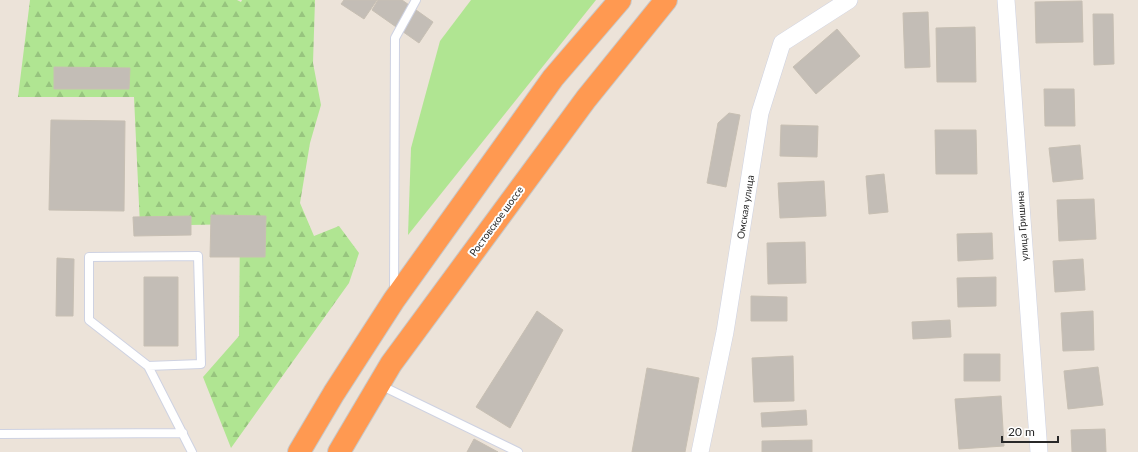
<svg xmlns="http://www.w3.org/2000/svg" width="1138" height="452" viewBox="0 0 1138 452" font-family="Lato,sans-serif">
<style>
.grass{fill:#b0e592}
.forest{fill:url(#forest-firs)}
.building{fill:#c3bdb6;stroke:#c7bfb3}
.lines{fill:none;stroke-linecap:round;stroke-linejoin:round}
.lane-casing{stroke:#ced2e2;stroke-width:10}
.street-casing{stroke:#ced2e2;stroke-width:18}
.highway-casing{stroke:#c7c7c7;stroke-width:24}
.lane{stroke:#fff;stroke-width:8}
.street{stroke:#fff;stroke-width:17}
.highway{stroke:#ff9951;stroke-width:22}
.labels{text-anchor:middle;stroke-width:4;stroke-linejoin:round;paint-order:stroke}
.street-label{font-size:10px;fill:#282828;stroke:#fff}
</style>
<defs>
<pattern id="forest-firs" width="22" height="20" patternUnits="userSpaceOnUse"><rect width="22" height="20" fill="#b0e592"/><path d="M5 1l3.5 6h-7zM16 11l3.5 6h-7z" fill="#97c47e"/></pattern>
</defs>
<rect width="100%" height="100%" fill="#ece3d9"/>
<path class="grass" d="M 471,0 L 596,0 L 408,235 L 411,148 L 440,41 Z"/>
<path class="forest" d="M 30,0 L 237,0 L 241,2 L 242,0 L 315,0 L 313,63 L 321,105 L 310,143 L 300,203 L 314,236 L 339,226 L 359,253 L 349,283 L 231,448 L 203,377 L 239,336 L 240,224 L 140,226 L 134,97 L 18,97 Z"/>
<path class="building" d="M 344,0 L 377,0 L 364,19 L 341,4 Z
M 378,0 L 402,0 L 433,22 L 419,43 L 372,10 Z
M 1082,1 L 1083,42 L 1036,43 L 1035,2 Z
M 928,12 L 930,67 L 905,68 L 903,13 Z
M 1093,14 L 1113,14 L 1114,64 L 1094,65 Z
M 975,27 L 976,82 L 937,82 L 936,28 Z
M 837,29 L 860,56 L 816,94 L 793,67 Z
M 54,67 L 130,68 L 129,89 L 54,89 Z
M 1044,89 L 1074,89 L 1075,126 L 1045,126 Z
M 729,113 L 740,115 L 726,187 L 707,183 L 718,123 Z
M 51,120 L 125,121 L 124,211 L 49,210 Z
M 781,125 L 818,126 L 817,157 L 780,156 Z
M 935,130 L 976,130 L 977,174 L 936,174 Z
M 1080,145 L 1083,179 L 1053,182 L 1049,148 Z
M 884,174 L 888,212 L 869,214 L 866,176 Z
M 824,181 L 826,216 L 780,218 L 778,183 Z
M 1094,199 L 1096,239 L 1059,241 L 1057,200 Z
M 211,215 L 266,216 L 265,257 L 210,257 Z
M 191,216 L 191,235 L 134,236 L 133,217 Z
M 992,233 L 993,259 L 958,261 L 957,234 Z
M 805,242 L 806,283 L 768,284 L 767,243 Z
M 57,258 L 74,259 L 73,316 L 56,316 Z
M 1083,259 L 1085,290 L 1055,292 L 1053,261 Z
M 144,277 L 178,277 L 178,346 L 144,346 Z
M 996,277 L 996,306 L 958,307 L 957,278 Z
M 751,296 L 787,297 L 787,321 L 751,321 Z
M 537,311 L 563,330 L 510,428 L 476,407 Z
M 1093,311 L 1094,350 L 1063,351 L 1061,313 Z
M 950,320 L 951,337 L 913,339 L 912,322 Z
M 964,354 L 1000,354 L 1000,381 L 964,381 Z
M 793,356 L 794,401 L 754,402 L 752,358 Z
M 1098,367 L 1103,405 L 1068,409 L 1064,371 Z
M 647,368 L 699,378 L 685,452 L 632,452 Z
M 1001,396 L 1004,446 L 959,449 L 955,399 Z
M 806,410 L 807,425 L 762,427 L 761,413 Z
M 1105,429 L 1106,452 L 1072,452 L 1071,430 Z
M 474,439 L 498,452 L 467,452 Z
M 812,440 L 812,452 L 762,452 L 762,441 Z"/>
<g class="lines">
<defs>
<path id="lane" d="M 198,256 L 201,364 L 148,366 L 89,320 L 89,257 Z
M 394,292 L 395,38 L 416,0
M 148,366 L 192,452
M 380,385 L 518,452
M 0,434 L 183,433"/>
<path id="street" d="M 1006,0 L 1039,452
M 700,452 L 725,332 L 760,113 L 782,43 L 849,0"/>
<path id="highway" d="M 299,452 L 334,393 L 394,300 L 553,78 L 620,0
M 339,452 L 391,364 L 586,99 L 666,0"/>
</defs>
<use href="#lane" class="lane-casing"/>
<use href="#street" class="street-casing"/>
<use href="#highway" class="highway-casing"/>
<use href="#lane" class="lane"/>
<use href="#street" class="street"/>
<use href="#highway" class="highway"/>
</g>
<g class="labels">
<g class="street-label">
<text transform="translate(745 207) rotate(-81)" y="4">Омская улица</text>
<text transform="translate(496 221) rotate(-54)" y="4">Ростовское шоссе</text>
<text transform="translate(1022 226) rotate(-94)" y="4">улица Гришина</text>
</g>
</g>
<path d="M1002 436v6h56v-6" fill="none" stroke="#282828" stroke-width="2"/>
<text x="1008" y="436" font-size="12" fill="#282828" stroke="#ffffff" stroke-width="3" paint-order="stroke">20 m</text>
</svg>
